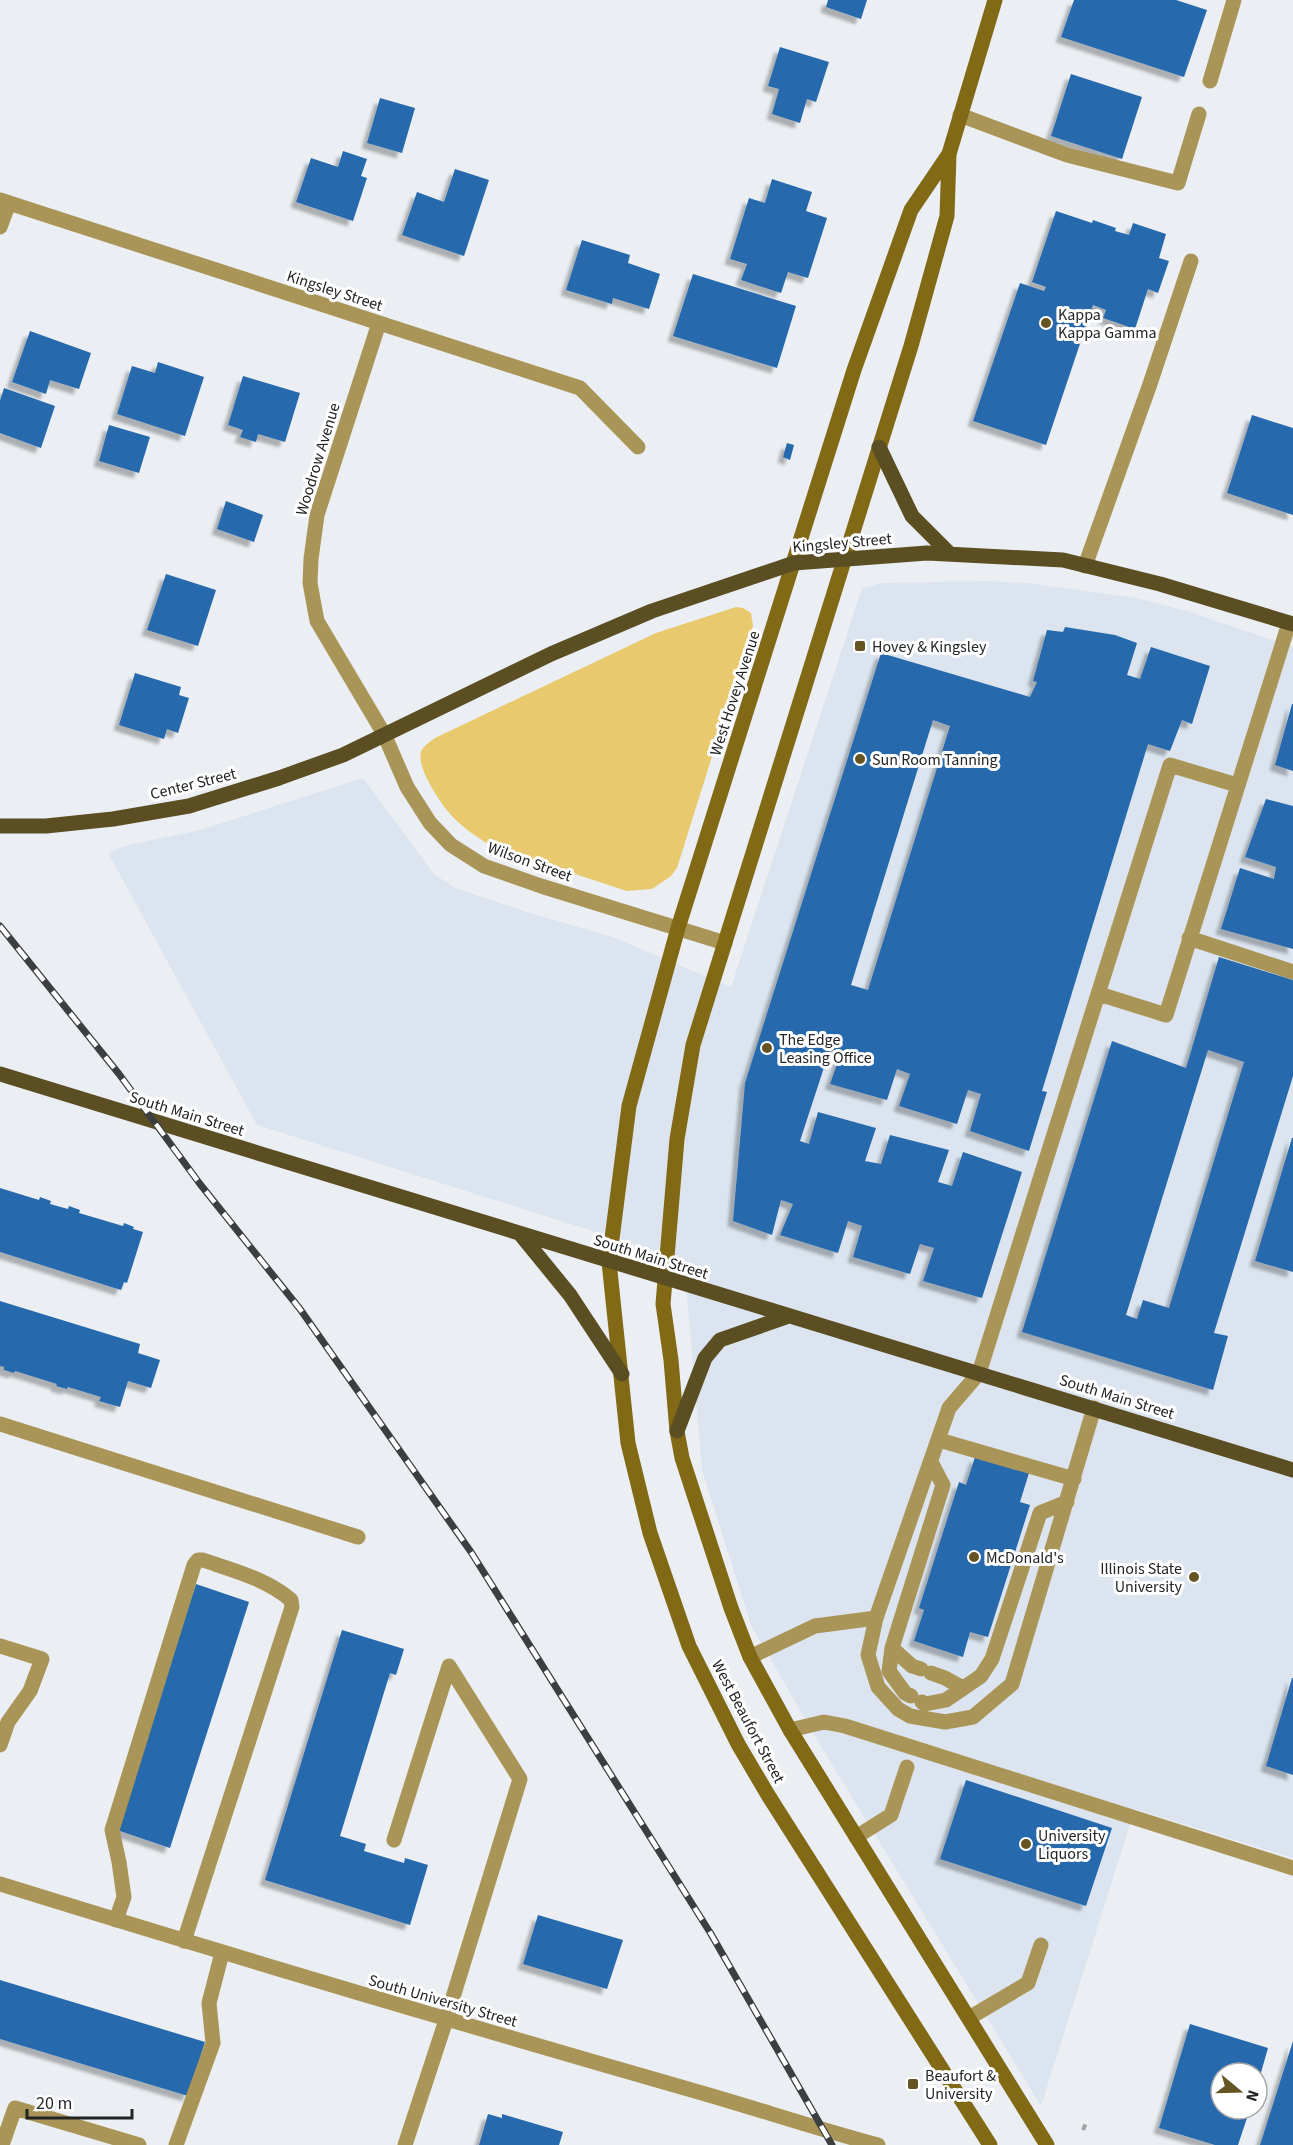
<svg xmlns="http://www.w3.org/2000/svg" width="1293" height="2145" viewBox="0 0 1293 2145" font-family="'Source Sans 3',sans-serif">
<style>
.built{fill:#dce5ef}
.green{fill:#e8c96d}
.building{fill:#2669ac;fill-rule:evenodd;filter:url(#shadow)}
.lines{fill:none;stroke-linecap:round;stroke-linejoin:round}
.path{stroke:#9fa2a5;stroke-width:4;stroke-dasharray:6 3;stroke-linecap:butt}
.lane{stroke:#aa9558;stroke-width:15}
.street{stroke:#aa9558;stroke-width:15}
.secondary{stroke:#826916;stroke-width:15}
.primary{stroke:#5c4e23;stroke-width:15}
.rail-casing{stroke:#3c3e40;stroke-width:7}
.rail{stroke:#fff;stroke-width:4.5;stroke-dasharray:14;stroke-linecap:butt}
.poi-dot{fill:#655422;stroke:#fff;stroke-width:2}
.labels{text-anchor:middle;stroke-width:6;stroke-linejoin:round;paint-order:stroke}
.street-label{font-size:16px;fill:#222425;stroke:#fff}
.poi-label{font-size:16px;fill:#222425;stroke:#fff;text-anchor:start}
</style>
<defs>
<filter id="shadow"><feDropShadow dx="-5.5" dy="5.5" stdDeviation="1.5" flood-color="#0004"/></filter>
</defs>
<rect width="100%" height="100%" fill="#ebeff3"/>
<path class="built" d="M 984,581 L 1028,583 L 1136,598 L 1187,611 L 1293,647 L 1293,1858 L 1135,1809 L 1041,2106 L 820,1745 L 751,1625 L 702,1470 L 684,1260 L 257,1125 L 108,853 L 124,846 L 200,830 L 363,778 L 434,874 L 455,888 L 521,910 L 615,938 L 731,987 L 862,588 L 882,583 Z"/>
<path class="green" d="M 736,607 L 743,608 L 751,613 L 753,626 L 677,868 L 671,876 L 652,889 L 627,891 L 493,847 C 478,838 463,828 451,815 C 441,804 416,767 421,752 C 423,746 430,742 435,738 L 656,633 Z"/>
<path class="building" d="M 828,0 L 867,0 L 861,19 L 826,7 Z
M 1074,0 L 1176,0 L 1207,10 L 1184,77 L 1061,37 Z
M 780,47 L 829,62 L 816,102 L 807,99 L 800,123 L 772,114 L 779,89 L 768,86 Z
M 1071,74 L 1142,97 L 1122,159 L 1051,136 Z
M 380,98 L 415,108 L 402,153 L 367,143 Z
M 343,151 L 367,159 L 361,176 L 367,178 L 353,221 L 296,202 L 311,158 L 338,167 Z
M 455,169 L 489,180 L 464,256 L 402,235 L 417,192 L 444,202 Z
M 772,179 L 812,192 L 806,211 L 827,218 L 808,278 L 788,272 L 781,293 L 741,280 L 747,264 L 730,259 L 749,198 L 765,203 Z
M 1056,211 L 1092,223 L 1093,220 L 1116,228 L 1115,231 L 1129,235 L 1133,223 L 1166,234 L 1159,258 L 1169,261 L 1158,293 L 1148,289 L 1135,329 L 1103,318 L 1106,310 L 1093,305 L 1046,445 L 973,421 L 1020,283 L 1044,291 L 1046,287 L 1032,282 Z
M 582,240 L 630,255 L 628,263 L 660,274 L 649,309 L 613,298 L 612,304 L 566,290 Z
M 693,274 L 796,306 L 777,368 L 673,336 Z
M 30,331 L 91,353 L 79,389 L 50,380 L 46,394 L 12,382 Z
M 158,362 L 204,377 L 185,436 L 117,414 L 132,366 L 155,373 Z
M 243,376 L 300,393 L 285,442 L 258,434 L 256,442 L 240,437 L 243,430 L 228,425 Z
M 4,388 L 55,406 L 41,448 L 0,433 L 0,401 Z
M 1252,415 L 1293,428 L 1293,515 L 1227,493 Z
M 109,425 L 150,437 L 139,473 L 99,461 Z
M 787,443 L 794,445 L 790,460 L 783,457 Z
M 226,501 L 263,515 L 254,542 L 217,529 Z
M 166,574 L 216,590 L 198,646 L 147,630 Z
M 1065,627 L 1115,635 L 1137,643 L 1127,675 L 1140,679 L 1151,647 L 1210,666 L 1192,724 L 1182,720 L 1170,751 L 1148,744 L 1042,1091 L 1047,1092 L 1029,1151 L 970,1131 L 981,1094 L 968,1090 L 957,1124 L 899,1106 L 910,1074 L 897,1069 L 887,1100 L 830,1084 L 841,1053 L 830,1049 L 800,1141 L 809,1144 L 818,1112 L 876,1128 L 865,1161 L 881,1164 L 890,1135 L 949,1150 L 938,1182 L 952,1186 L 963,1152 L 1022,1172 L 982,1298 L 923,1281 L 934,1248 L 920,1244 L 910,1274 L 853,1257 L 862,1226 L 848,1221 L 838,1253 L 780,1235 L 793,1204 L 781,1200 L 772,1235 L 733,1221 L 745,1083 L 881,653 L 1030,697 L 1037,682 L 1033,681 L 1047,630 L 1063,632 ZM 933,720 L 950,726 L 868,990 L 851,985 Z
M 135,673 L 181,687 L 179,695 L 189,698 L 178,733 L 167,729 L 164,739 L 119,725 Z
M 1292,704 L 1293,704 L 1293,771 L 1275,765 Z
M 1266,799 L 1293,806 L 1293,949 L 1221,929 L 1240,868 L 1274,879 L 1276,867 L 1245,857 Z
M 1219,957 L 1293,980 L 1293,1076 L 1214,1333 L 1228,1336 L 1213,1390 L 1022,1332 L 1112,1041 L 1186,1068 ZM 1208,1050 L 1244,1062 L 1169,1308 L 1143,1300 L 1137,1319 L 1126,1315 Z
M 1292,1138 L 1293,1138 L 1293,1272 L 1255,1261 Z
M 0,1188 L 39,1200 L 40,1197 L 51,1201 L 50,1204 L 68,1209 L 69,1206 L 80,1210 L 79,1213 L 123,1226 L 124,1223 L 134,1227 L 133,1229 L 143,1232 L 127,1283 L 124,1282 L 121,1290 L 0,1252 Z
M 0,1301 L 140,1344 L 138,1353 L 160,1360 L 151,1388 L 128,1381 L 120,1407 L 99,1401 L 101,1397 L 68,1387 L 67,1389 L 56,1386 L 57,1384 L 15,1371 L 14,1373 L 4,1370 L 4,1367 L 0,1366 Z
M 975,1457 L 1029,1473 L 1020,1502 L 1030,1505 L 988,1637 L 970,1632 L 963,1657 L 914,1641 L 924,1610 L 919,1608 L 959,1482 L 966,1485 Z
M 196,1584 L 249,1602 L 170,1848 L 117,1830 Z
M 342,1630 L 404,1649 L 396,1675 L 390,1673 L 340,1836 L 366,1844 L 364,1851 L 404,1863 L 405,1858 L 428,1865 L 410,1925 L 265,1880 Z
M 1292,1678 L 1293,1678 L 1293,1775 L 1266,1766 Z
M 966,1780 L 1112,1828 L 1086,1906 L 940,1859 Z
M 538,1915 L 623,1940 L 607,1989 L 523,1964 Z
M 0,1980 L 205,2042 L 188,2096 L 0,2039 Z
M 1190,2024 L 1268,2048 L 1258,2083 L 1257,2073 L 1221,2073 L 1221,2109 L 1250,2109 L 1238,2145 L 1215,2145 L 1159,2128 Z
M 1293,2041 L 1293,2145 L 1260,2145 Z
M 488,2114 L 502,2118 L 502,2114 L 563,2132 L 559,2145 L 479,2145 Z"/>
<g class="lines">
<path class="path" d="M 1083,2130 L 1086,2123"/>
<path class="lane" d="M 1210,81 L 1234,0
M 960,115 L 1067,155 L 1178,183 L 1199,114
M 0,227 L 9,203
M 1085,566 L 1150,384 L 1191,261
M 1189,938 L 1293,972
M 1099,994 L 1166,1015 L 1289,623
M 0,1424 L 358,1537
M 939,1440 L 1074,1479
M 876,1618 L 868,1655 L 878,1687 L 898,1709 L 910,1716 L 945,1722 L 973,1717 L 1012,1684 L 1094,1408
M 0,1646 L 42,1659 L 30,1691 L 8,1722 L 0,1745
M 892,1648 L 912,1666 L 921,1669
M 750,1657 L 815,1626 L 876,1618 L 949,1408 L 979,1373 L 1170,765 L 1237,785
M 931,1673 L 945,1678 L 963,1688
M 911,1696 L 905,1693 L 889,1671 L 892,1648 L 943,1485 L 931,1462
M 922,1702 L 925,1704 L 946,1700 L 981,1676 L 992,1659 L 1040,1513 L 1067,1502
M 790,1730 L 824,1722 L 845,1726 L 1293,1868
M 856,1837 L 891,1815 L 907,1767
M 394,1840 L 449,1666 L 520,1779 L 446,2020
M 116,1920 L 124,1897 L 119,1862 L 112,1830 L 194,1565 L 198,1560 L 203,1560 C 232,1570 267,1579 291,1600 L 292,1607 L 184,1941
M 969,2018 L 1028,1983 L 1041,1945
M 2,2145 L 15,2108 L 139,2145
M 176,2145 L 213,2043 L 209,2003 L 222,1953"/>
<path class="street" d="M 0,200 L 580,388 L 638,447
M 379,323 L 317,515 L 311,559 L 310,583 L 317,621 L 384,734 L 407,787 L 430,823 L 451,845 L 484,866 L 541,886 L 725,943
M 0,1884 C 229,1955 458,2023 688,2089 C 752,2107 814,2128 878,2145
M 405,2145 L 446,2020"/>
<path class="secondary" d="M 995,0 L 949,154 L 947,216 L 911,346 L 693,1045 L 677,1139 L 663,1304 L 671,1360 L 677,1431 L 682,1458 L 731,1608 L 750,1657 L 790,1730 L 1047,2145
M 949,154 L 911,210 L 854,370 L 678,928 L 629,1106 L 609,1262 L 628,1443 L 650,1533 L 689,1646 L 738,1744 L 768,1795 L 990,2145"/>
<path class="primary" d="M 879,447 L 912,516 L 950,554
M 0,826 L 46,826 L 113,819 L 189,806 L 279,778 L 343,755 L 551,654 L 652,611 L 794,563 L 927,553 L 1063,560 L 1160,584 L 1293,624
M 0,1074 C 430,1208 862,1337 1293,1470
M 521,1235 L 570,1295 L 622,1374
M 677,1431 L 705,1358 L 720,1340 L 789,1316"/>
<defs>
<path id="rail" d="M 0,926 L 119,1074 L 200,1184 L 300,1309 L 471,1552 L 711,1934 L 832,2145"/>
</defs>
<use href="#rail" class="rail-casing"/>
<use href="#rail" class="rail"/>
</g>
<g class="poi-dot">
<circle cx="1046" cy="323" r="6"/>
<rect x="854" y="640" width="12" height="12" rx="3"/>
<circle cx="860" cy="759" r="6"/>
<circle cx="767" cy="1048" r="6"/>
<circle cx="974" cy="1557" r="6"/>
<circle cx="1194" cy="1577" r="6"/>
<circle cx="1026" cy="1844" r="6"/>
<rect x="907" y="2078" width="12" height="12" rx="3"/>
</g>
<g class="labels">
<g class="street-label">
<text transform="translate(335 290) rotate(18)" y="6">Kingsley Street</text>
<text transform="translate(317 459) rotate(-73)" y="6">Woodrow Avenue</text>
<text transform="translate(842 542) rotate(-5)" y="6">Kingsley Street</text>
<text transform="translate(734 693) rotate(-72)" y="6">West Hovey Avenue</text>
<text transform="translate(193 783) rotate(-14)" y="6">Center Street</text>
<text transform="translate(530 861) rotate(20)" y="6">Wilson Street</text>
<text transform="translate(187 1113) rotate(17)" y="6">South Main Street</text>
<text transform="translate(651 1256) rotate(17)" y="6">South Main Street</text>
<text transform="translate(1117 1396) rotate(17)" y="6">South Main Street</text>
<text transform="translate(749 1721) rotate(62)" y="6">West Beaufort Street</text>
<text transform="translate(443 2000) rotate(16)" y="6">South University Street</text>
</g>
<g class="poi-label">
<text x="1058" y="320">Kappa<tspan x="1058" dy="18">Kappa Gamma</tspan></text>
<text x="872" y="652">Hovey &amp; Kingsley</text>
<text x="872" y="765">Sun Room Tanning</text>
<text x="779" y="1045">The Edge<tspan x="779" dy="18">Leasing Office</tspan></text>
<text x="986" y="1563">McDonald's</text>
<text x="1182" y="1574" text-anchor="end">Illinois State<tspan x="1182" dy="18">University</tspan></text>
<text x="1038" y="1841">University<tspan x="1038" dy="18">Liquors</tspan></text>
<text x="925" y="2081">Beaufort &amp;<tspan x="925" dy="18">University</tspan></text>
</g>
</g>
<g transform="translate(1239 2091) rotate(109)"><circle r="28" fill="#ffffff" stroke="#a7a7a8" stroke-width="1.5"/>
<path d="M0-4.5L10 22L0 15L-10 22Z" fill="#655422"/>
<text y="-9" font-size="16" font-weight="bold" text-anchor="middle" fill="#222425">N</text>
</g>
<path d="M27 2109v9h105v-9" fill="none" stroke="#222425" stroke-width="3"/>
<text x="36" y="2109" font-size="18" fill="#222425" stroke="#ffffff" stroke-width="4.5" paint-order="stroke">20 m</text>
</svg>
